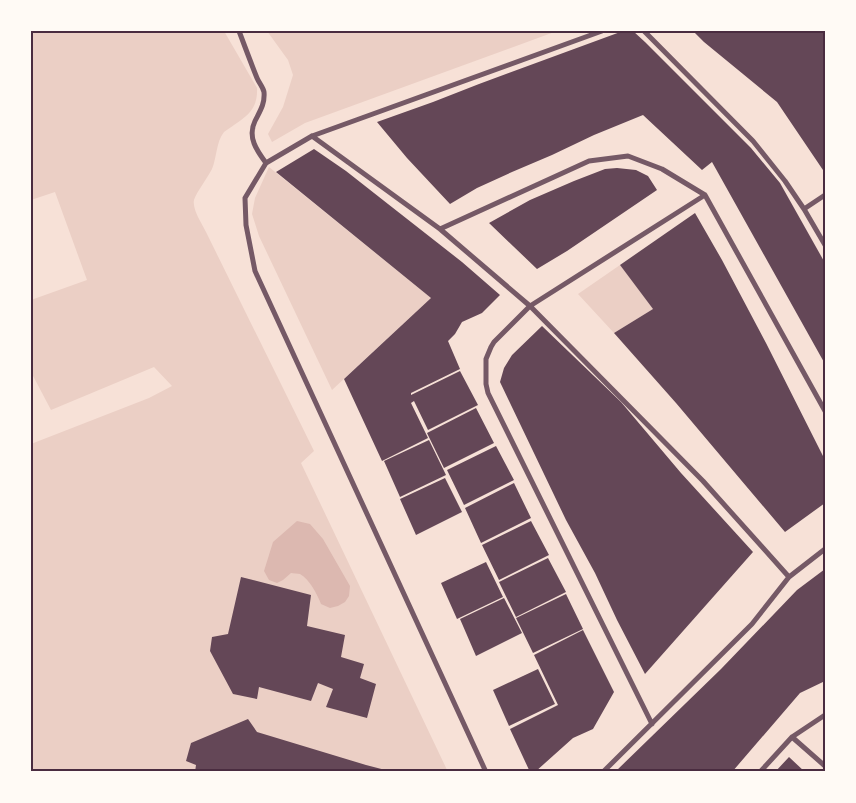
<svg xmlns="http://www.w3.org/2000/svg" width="856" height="803" viewBox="0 0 856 803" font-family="'Work Sans',sans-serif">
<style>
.green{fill:#ebcfc5}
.water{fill:#dcb8b0}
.building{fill:#644757}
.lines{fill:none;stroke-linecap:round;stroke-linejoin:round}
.minor{stroke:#755966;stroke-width:5}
.neatline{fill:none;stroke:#4a2c40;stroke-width:2}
</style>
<rect width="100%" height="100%" fill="#f7e1d7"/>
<path class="green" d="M 31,31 L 224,31 L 257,88 C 258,107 249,115 234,125 C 231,127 227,130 224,132 C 216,142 217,157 212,169 C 208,177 196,193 194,200 C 192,209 202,224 206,232 L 314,451 L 301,463 L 448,772 L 31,772 L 31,444 L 149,398 L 172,386 L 154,367 L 51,410 L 31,372 L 31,300 L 87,280 L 55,192 L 31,200 Z
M 267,31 L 557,31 L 305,123 L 272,142 L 268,134 L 283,107 L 293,75 L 288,60 Z
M 269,167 L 431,298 L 332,390 L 259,236 L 252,214 L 255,198 Z
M 620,265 L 653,309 L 614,333 L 578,294 Z"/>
<path class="water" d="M 297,521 L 310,524 L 323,539 L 350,586 L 349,596 L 345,602 L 338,606 L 330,608 L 321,604 C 317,594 310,580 300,574 C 298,574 293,573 291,573 L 283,580 L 277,583 L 269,580 L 264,571 L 273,542 Z"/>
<path class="building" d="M 623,31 L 633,31 L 645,42 L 751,148 L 780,183 L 825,263 L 825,364 L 712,162 L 702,170 L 643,115 L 594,135 L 552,155 L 512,172 L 477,188 L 450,204 L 407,158 L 377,122 L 433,102 L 479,84 Z
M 693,31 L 825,31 L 825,173 L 777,102 L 704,42 Z
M 314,149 L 346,171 L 388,204 L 462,262 L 500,295 L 482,313 L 462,322 L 455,334 L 448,341 L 460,369 L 411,393 L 411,395 L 460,371 L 478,405 L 428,430 L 414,401 L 411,403 L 428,438 L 382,461 L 344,379 L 431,298 L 276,172 Z
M 617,168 L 636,170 L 648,176 L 657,190 L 567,251 L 537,269 L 489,223 L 530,200 L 574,181 L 605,169 Z
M 695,213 L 722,260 L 766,343 L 825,460 L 825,503 L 785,532 L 676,403 L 614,333 L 653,309 L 620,265 Z
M 542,326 L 621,402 L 681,473 L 753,552 L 645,674 L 617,620 L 595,573 L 566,520 L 500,382 L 504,368 L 512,355 Z
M 476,408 L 494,443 L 444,468 L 427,433 Z
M 429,440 L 446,475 L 400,497 L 384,461 Z
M 496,446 L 514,480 L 464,505 L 447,470 Z
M 445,478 L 462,512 L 416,535 L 400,499 Z
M 514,483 L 531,518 L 481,543 L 465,508 Z
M 531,521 L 549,555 L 499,580 L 482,545 Z
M 548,558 L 566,592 L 516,617 L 499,582 Z
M 486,562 L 503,597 L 457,619 L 441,583 Z
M 825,569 L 825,681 L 800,693 L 732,772 L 615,772 L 721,669 L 797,590 Z
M 241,577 L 311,595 L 307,626 L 345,635 L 341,657 L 364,664 L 360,678 L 376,684 L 367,718 L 326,707 L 333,689 L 318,683 L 311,701 L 259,687 L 257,699 L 233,694 L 210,651 L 212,637 L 228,634 Z
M 566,594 L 583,629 L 533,653 L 516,618 Z
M 504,598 L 522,633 L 476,656 L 460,619 Z
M 583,630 L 614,692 L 593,729 L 573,738 L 535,772 L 530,772 L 510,729 L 558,705 L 534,655 Z
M 538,669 L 555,704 L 509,726 L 493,690 Z
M 248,719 L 257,732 L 366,765 L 393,772 L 195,772 L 196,765 L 186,761 L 191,743 Z
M 789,757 L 805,772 L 775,772 Z"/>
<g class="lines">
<path class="minor" d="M 239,31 C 245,47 251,63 257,78 C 259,83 263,87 264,92 C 265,104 260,111 255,121 C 247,137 257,151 266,163
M 644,31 L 753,141 L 785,181 L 804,209 L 825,245
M 312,136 L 440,229 L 530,306 L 703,481 L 789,577
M 804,209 L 825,195
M 440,229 L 589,161 L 628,156 L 662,169 L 705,195 L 825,411
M 825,715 L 792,737 L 825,766
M 652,724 L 488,393 L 486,384 L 486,359 L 491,347 L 494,342 L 530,306 L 705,195
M 486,772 L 255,271 L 246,225 L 245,198 L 266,163 L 312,136 L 602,31
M 603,772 L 752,624 L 789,577 L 825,549
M 760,772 L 792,737"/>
</g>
<rect width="856" height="803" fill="none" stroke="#fffaf5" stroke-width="65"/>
<rect x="32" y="32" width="792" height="738" class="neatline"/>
</svg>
